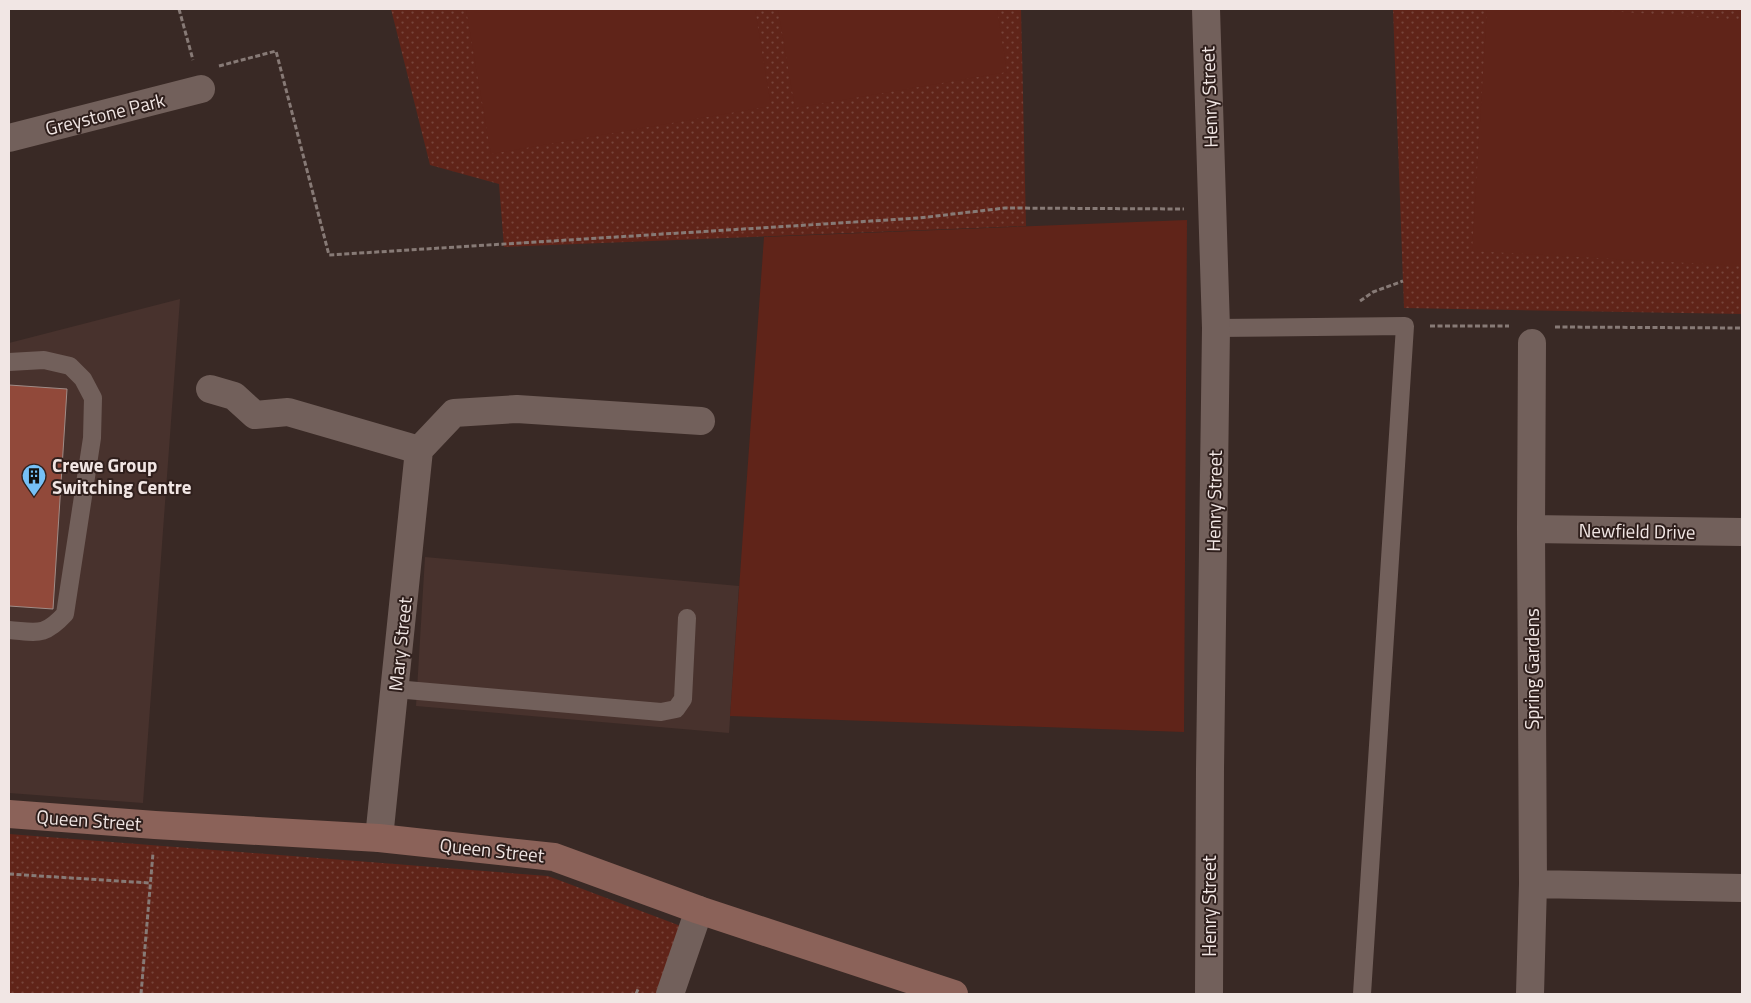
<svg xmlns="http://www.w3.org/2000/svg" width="1751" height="1003" viewBox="0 0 1751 1003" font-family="'Titillium Web',sans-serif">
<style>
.built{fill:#48322d}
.grass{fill:url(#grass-dots)}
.garden{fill:#602419}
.building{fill:#91493a;stroke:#a08c87}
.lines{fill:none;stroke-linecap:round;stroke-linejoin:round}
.path{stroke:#877a76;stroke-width:3;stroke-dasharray:5 2.5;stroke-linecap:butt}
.lane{stroke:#72605b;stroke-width:18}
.street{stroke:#72605b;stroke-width:28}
.secondary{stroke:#8b6259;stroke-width:28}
.labels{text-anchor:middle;stroke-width:4;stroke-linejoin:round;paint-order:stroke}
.street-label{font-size:19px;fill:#f1e6e4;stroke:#2f1f1c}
.poi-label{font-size:19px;font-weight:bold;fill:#f1e6e4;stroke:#2f1f1c;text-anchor:start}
</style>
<defs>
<pattern id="grass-dots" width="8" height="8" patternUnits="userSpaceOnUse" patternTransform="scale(1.25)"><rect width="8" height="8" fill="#602419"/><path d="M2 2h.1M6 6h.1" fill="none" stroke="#77443a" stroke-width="1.8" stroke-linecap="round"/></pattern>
</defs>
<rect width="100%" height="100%" fill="#392925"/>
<path class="built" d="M 180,299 L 143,803 L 9,793 L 9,343 Z
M 425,557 L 739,586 L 729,733 L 416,706 Z"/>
<path class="grass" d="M 391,9 L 1021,9 L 1026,226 L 504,247 L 499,184 L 430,165 Z
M 1393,9 L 1742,9 L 1742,314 L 1404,308 Z
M 9,834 L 548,876 L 686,928 L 662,994 L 9,994 Z"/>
<path class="garden" d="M 466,9 L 755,9 L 771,106 L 491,154 Z
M 778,9 L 997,9 L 1007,72 L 795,108 Z
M 1487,9 L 1578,9 L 1742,20 L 1742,266 L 1472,251 Z
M 1187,220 L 1184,732 L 730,716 L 764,237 Z"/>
<path class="building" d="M 9,385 L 67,389 L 53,609 L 9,606 Z"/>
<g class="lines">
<path class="path" d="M 179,9 L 193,60
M 219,66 L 276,51 L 329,255 L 919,218 L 1005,208 L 1184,209
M 1360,301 L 1373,292 L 1403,281
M 1430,326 L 1509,326
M 1555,327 L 1742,328
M 9,874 L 150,883
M 141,994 L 153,853
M 636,994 L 639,987"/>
<path class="lane" d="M 1216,328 L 1405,326 L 1362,994
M 9,362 L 44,360 L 70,366 L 83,379 L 93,398 L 92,438 L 65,614 C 44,637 37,632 9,630
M 395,689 L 661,712 L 676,709 L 683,699 L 687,618"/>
<path class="street" d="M 1206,9 L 1216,328 L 1210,769 L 1209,994
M 9,138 L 201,89
M 210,389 L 234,396 L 255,415 L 288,412 L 419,450 L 454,413 L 517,409 L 701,421
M 1531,529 L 1742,532
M 379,838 L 419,450
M 1533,884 L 1742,888
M 670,994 L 699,910
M 1530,994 L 1533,884 L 1531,529 L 1532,343"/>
<path class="secondary" d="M 9,814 L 155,825 L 379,838 L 554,857 L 699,910 L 954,994"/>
</g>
<defs>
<symbol id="building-pin" viewBox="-11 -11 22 30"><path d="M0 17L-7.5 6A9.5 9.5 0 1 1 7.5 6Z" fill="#76c0f7" stroke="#2f1f1c"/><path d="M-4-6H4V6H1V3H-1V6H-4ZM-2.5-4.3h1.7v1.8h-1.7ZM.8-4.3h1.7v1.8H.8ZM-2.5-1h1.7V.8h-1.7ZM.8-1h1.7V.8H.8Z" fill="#111"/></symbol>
</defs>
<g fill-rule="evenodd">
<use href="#building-pin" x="20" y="462" width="28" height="38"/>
</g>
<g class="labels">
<g class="street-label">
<text transform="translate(1209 97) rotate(-92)" y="7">Henry Street</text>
<text transform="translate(105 114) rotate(-14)" y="7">Greystone Park</text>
<text transform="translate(1214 501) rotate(-89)" y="7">Henry Street</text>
<text transform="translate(1637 531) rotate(1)" y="7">Newfield Drive</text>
<text transform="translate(400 644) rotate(-84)" y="7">Mary Street</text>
<text transform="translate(1532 669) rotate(-90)" y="7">Spring Gardens</text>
<text transform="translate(89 820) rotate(4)" y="7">Queen Street</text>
<text transform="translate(492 850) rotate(6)" y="7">Queen Street</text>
<text transform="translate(1209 906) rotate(-90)" y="7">Henry Street</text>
</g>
<g class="poi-label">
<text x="52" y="472">Crewe Group<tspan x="52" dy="22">Switching Centre</tspan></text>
</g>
</g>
<rect width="1751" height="1003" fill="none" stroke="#f1e6e4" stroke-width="20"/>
</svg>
